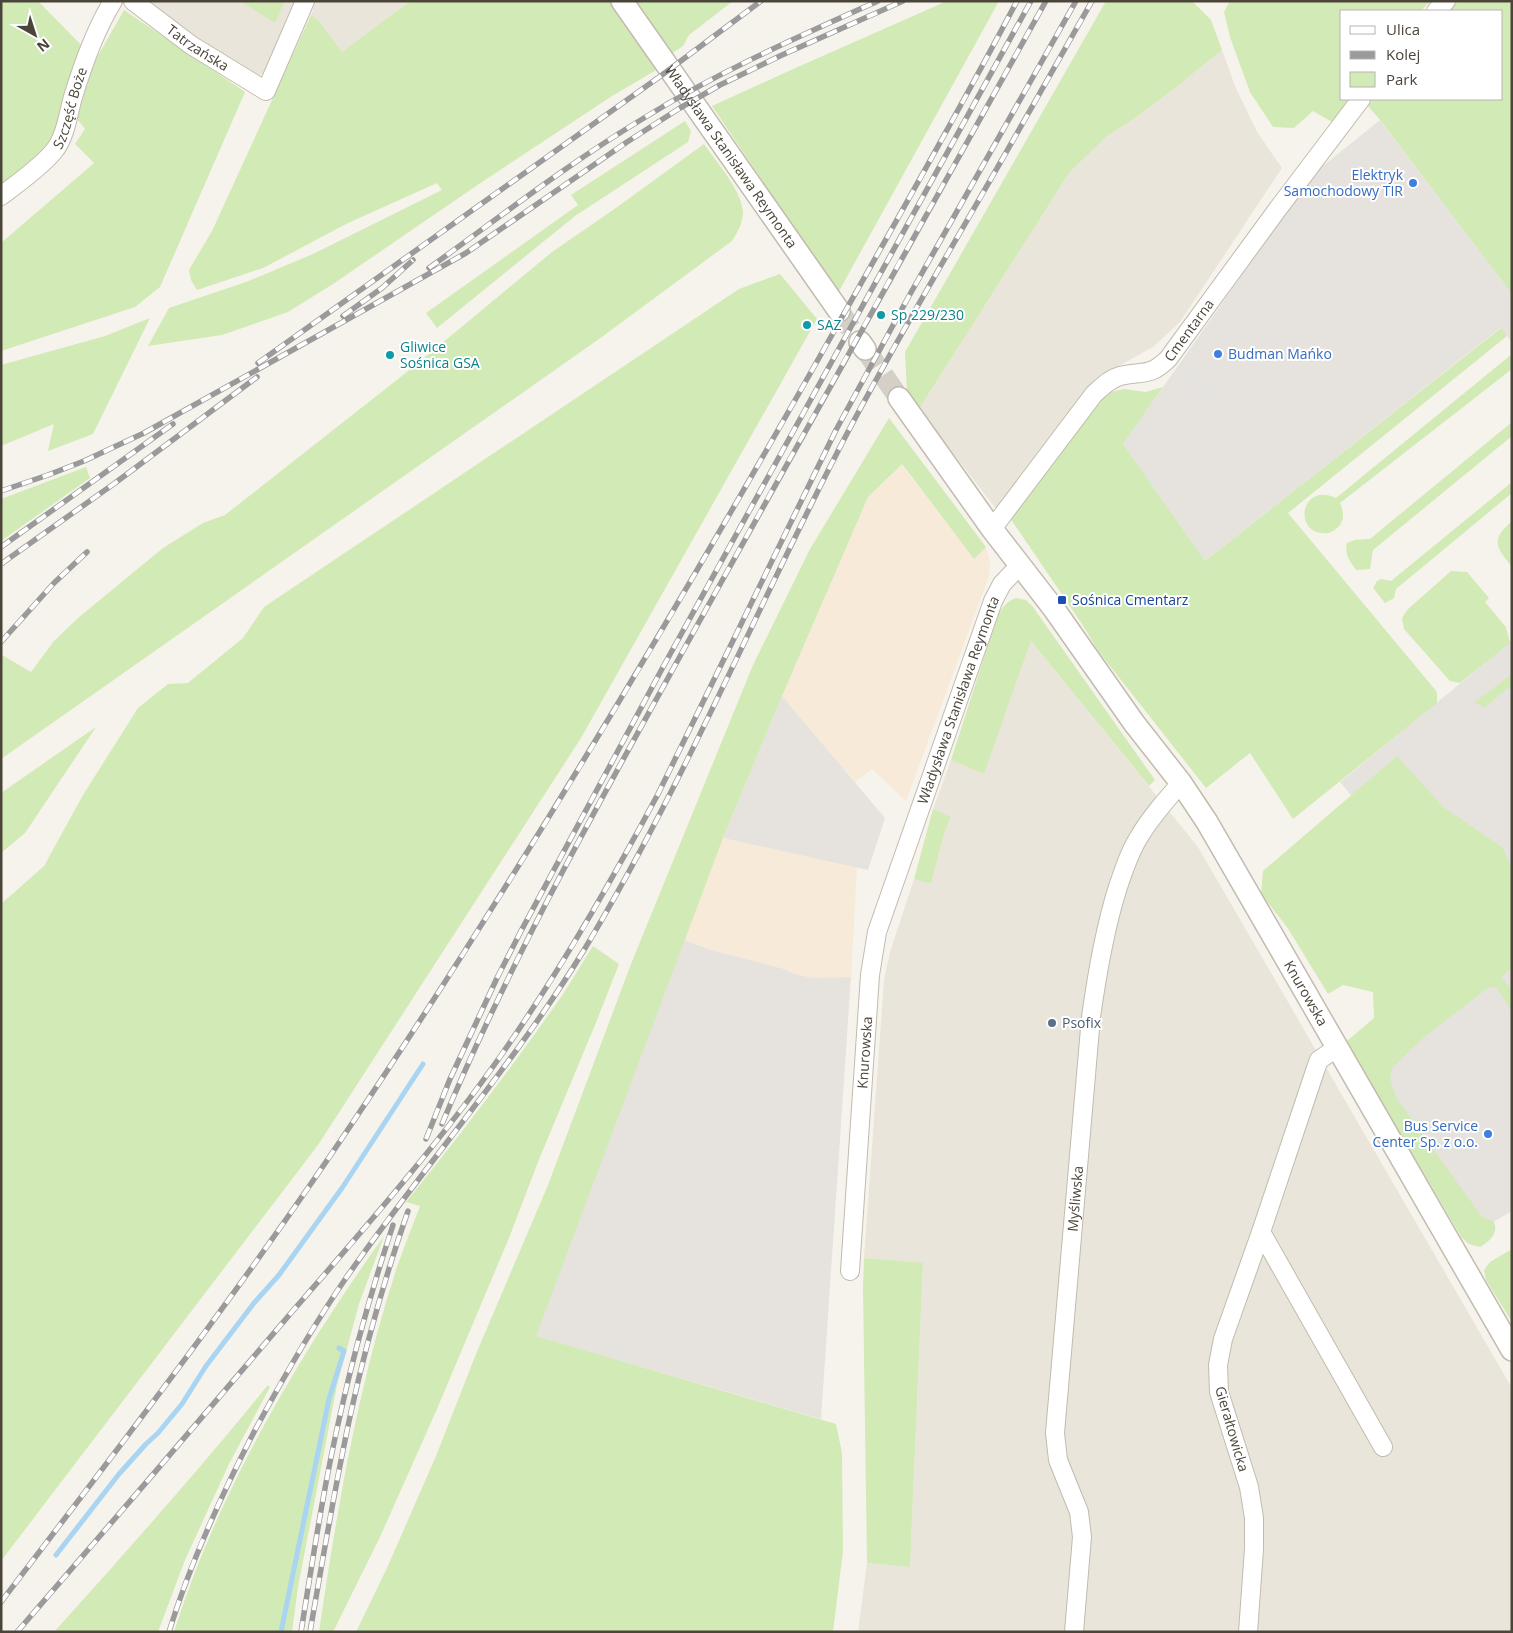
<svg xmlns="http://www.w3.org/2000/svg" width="1513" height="1633" viewBox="0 0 1513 1633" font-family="'Open Sans',sans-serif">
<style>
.residential{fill:#eae5da}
.commercial{fill:#f7ead8}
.industrial{fill:#e6e2dd}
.green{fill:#d2eab5}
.parking{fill:#e5e3e0}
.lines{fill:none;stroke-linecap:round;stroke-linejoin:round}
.stream{stroke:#a9d4f2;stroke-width:5}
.tertiary-tunnel{stroke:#d4d0c8;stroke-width:21;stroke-dasharray:21 11;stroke-linecap:butt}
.minor-casing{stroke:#c2bbae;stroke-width:20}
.tertiary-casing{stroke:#c2bbae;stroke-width:24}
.minor{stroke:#fff;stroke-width:18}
.tertiary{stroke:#fff;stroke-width:21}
.rail-casing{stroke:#9a9a9a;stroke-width:5.5}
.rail{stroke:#fff;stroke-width:4;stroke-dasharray:11;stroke-linecap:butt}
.shop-dot{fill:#3f7fe0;stroke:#fff;stroke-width:2}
.culture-dot{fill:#0f9aa8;stroke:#fff;stroke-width:2}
.transit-dot{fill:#1a4fb4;stroke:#fff;stroke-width:2}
.service-dot{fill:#5c6f8a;stroke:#fff;stroke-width:2}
.labels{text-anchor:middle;stroke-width:4;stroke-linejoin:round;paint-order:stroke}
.street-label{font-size:14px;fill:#4b4439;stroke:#fff}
.shop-label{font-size:14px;fill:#366cbe;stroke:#fff;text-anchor:end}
.culture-label{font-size:14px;fill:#0d838f;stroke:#fff;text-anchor:start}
.transit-label{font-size:14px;fill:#164399;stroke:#fff;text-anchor:start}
.service-label{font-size:14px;fill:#4e5e75;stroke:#fff;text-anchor:start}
</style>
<rect width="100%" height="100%" fill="#f6f3ec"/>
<path class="residential" d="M 141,1 L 295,1 L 264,72 L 255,79 Z
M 316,1 L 410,1 L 342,53 L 319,21 L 311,15 Z
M 1222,50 L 1235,86 L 1257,132 L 1282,168 L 1180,322 L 1153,347 L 1115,368 L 1091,391 L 997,510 L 919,409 L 1069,173 L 1107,136 L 1135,118 L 1170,92 Z
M 1031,641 L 1198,847 L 1512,1388 L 1512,1632 L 858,1632 L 867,1563 L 910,1567 L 923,1264 L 864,1258 L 884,980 L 890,952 L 914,879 L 931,884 L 944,834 L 951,817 L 933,809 L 951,760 L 984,773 Z"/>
<path class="commercial" d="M 901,464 L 973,558 L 986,547 L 990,561 L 989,576 L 906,801 L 872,769 L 855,782 L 782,696 L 868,497 Z
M 723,838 L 857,867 L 851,977 L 813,978 L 794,974 L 784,969 L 711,950 L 684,940 Z"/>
<path class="industrial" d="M 1380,120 L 1512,294 L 1512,342 L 1500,328 L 1205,561 L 1123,444 L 1313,174 Z
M 1512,641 L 1512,1211 L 1466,1238 L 1371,1072 L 1494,968 L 1340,782 Z
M 782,696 L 885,818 L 868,870 L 723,838 Z
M 684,940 L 711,950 L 784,969 L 794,974 L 813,978 L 851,977 L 821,1419 L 535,1336 Z"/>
<path class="green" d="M 1,1 L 38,1 L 84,48 L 53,138 L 27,165 L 1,185 Z
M 240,1 L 285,1 L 275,23 Z
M 410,1 L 610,1 L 658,69 L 612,96 L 479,184 L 333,284 L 288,312 L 222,335 L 148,346 L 169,308 L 246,282 L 313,254 L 442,190 L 437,183 L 348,223 L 263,268 L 197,290 L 191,280 L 189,270 L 212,231 L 311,15 L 319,21 L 342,52 Z
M 632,1 L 733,1 L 689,35 L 683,46 L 671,54 Z
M 947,1 L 999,1 L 838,293 L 712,106 L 791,70 Z
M 1106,1 L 1192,1 L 1211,20 L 1222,50 L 1170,92 L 1135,118 L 1107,136 L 1069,173 L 919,409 L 907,395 L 905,352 Z
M 1230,1 L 1430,1 L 1421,11 L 1342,11 L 1342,99 L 1351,99 L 1332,122 L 1313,111 L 1294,128 L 1273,127 L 1250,92 L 1230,37 L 1224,12 Z
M 1458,1 L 1512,1 L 1512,294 L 1381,121 L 1367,105 L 1373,99 L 1502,99 L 1502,11 L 1449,11 Z
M 124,10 L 245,92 L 160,287 L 135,307 L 1,351 L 1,243 L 94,163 L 75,144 L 85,129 L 74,115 L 87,75 Z
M 685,121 L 691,131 L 688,142 L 575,216 L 437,328 L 426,313 L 578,205 L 571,195 Z
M 704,144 C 717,163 741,189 743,212 C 743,223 737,233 732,241 L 599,339 L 1,759 L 2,655 L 31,672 L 54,641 L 78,618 L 163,548 L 203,523 L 225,515 L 412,368 L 552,252 L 613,210 Z
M 780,274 L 817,319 L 581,738 L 318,1145 L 1,1561 L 1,904 L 44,866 L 83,795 L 138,708 L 168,684 L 188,683 L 243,638 L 264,607 L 739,289 Z
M 150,318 L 93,434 L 48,451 L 54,424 L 1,446 L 1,365 L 105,336 Z
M 1501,328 L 1507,336 L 1288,513 L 1437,692 L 1437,703 L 1293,819 L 1250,753 L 1206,788 L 1099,652 L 1082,624 L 1010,518 L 1102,394 L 1124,389 L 1146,392 L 1163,387 L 1123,444 L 1205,561 Z
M 1512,354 L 1512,369 L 1340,503 C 1344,512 1345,521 1337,528 C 1333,532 1328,534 1323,533 C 1293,532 1301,482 1336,498 Z
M 889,418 L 986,547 L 974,559 L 902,464 L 868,497 L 782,696 L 723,838 L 536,1336 L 836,1424 L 842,1453 L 843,1551 L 833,1632 L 356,1632 L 387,1568 L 436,1456 L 476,1354 L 548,1185 L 631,964 L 753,665 L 810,549 Z
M 1512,422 L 1512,436 L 1373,550 L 1370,569 L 1356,570 C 1350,561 1344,554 1347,543 L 1355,540 L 1370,539 Z
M 86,467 L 90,478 L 1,541 L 1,499 Z
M 1512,482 L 1512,493 L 1396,589 L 1394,598 L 1385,603 L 1373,588 L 1377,581 L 1381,579 L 1391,581 Z
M 1512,521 L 1512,567 C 1496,547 1490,540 1512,521 Z
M 1451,571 L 1467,572 L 1489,598 L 1485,602 L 1506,627 L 1510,643 L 1460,683 L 1450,681 L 1404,629 L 1402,618 L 1407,610 Z
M 1016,598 L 1026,600 L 1033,607 L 1155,780 L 1149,786 L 1031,641 L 984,774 L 951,760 L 997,617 C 1002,607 1006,602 1016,598 Z
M 1512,674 L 1512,685 L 1484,708 L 1475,702 Z
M 96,727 L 25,833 L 1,853 L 1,793 Z
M 1397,756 L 1443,807 L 1503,848 L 1512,870 L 1512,968 L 1501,977 L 1512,990 L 1512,1012 L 1497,988 L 1489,987 L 1424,1037 L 1392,1068 L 1390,1079 L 1397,1099 L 1482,1217 L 1494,1222 C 1499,1234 1489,1241 1480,1247 L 1469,1244 L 1462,1238 L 1363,1071 L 1347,1041 L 1374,1018 L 1373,992 L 1343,985 L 1328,994 L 1287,927 L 1261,894 L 1263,871 Z
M 933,809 L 951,817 L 944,834 L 931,884 L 914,879 Z
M 593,946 L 619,964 L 597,1020 L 538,1162 L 509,1238 L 437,1409 L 380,1537 L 333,1632 L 319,1632 C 337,1509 358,1386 397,1267 C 404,1247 412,1227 420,1206 L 406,1202 C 457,1139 507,1074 554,1007 C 568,988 580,966 593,946 Z
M 384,1236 L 359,1304 L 337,1385 L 298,1587 L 292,1632 L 174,1632 C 217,1494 300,1353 384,1236 Z
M 1512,1249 L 1512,1322 L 1486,1280 L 1484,1270 L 1490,1262 Z
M 864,1258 L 923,1263 L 910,1567 L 867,1563 L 863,1288 Z
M 268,1385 L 270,1387 L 229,1464 L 185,1560 L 158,1632 L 54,1632 C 127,1551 199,1470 268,1385 Z"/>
<path class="parking" d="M 1190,371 L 1217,390 L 1210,401 L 1182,382 Z"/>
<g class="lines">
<path class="stream" d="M 56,1555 L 119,1474 L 146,1444 L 158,1433 L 182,1404 L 206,1366 L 254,1303 L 279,1275 L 342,1188 L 423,1064
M 281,1632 L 329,1399 L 344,1351 L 339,1348"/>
<path class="tertiary-tunnel" d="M 839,311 L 860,342
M 865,349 L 899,398"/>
<defs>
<g id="minor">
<path id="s1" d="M 133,1 L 191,45 L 266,91 L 305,1"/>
<path d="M 1436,11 L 1446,1"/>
<path id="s2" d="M 1,196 C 18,183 41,167 54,151 C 66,136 68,114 73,97 C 83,64 95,30 113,1"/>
<path id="s3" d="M 992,529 L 1094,394 C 1102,387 1109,379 1120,376 C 1144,370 1148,378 1168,359 L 1277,210 L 1361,99"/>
<path d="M 1261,1232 L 1383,1447"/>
<path id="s4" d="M 850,1271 L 870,975 L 877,932 L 993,601 L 1002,584 L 1020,565"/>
<path id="s5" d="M 1074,1632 L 1082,1537 L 1079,1512 L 1058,1460 L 1055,1433 L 1091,1017 C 1097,974 1104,932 1117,890 C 1123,872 1129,853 1139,837 C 1150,818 1166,800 1181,783"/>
<path d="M 1248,1632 L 1254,1549 L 1254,1518 L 1249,1487 L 1219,1392 L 1218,1365 L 1223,1339 L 1261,1232 L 1316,1068 L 1319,1060 L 1338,1047"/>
</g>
<g id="tertiary">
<path id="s6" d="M 622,1 L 839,311"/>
<path d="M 860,342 L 865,349"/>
<path id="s7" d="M 899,398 L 992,529 L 1054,609 L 1134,723 L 1181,783 L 1207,822 L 1512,1350"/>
</g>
</defs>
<use href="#minor" class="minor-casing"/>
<use href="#tertiary" class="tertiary-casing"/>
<use href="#minor" class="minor"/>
<use href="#tertiary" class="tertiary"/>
<defs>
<path id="rail" d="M 429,268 C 500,217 569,163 644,118 C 718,72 798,37 878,1
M 343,316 L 382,288 L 413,260
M 258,363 L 662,75 L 761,1
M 1,491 L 48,475 L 84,461 L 144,433 L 466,253 L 627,142 L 680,108 L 720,85 L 782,55 L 903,1
M 1,547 L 173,424
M 1,564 L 115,483 L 257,377
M 1,642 L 54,583 L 87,552
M 442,1124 C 514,951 608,787 699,622 C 814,415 930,208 1046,1
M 426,1139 L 450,1079 L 497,978 L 521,931 L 663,667 L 1031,1
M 1,1602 C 121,1445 241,1289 351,1125 C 525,866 684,598 837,326 C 898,218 959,111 1017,1
M 17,1632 C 109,1526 200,1420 291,1313 C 364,1229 438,1145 502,1054 C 560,971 610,884 658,794 L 836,430 L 909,296 L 1076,1
M 169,1632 C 190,1563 221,1496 254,1432 C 282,1380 312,1327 346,1278 C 423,1167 513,1066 584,950 C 680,791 752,619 837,453 C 871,386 909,321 947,255 C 996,171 1044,86 1092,1
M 301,1632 C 313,1558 324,1484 341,1411 C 355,1348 373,1286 393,1225
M 310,1632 C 323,1558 335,1485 351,1412 C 366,1344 385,1277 408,1211"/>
</defs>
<use href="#rail" class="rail-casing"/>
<use href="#rail" class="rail"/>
</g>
<g class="shop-dot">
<circle cx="1413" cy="183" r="5"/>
<circle cx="1218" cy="354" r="5"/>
<circle cx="1488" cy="1134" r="5"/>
</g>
<g class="culture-dot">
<circle cx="881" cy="315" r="5"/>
<circle cx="807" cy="325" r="5"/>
<circle cx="390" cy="355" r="5"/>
</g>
<rect class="transit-dot" x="1057" y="595" width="10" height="10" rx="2.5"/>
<circle class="service-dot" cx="1052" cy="1023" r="5"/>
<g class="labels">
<g class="street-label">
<text dy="5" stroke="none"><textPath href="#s1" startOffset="80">Tatrzańska</textPath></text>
<text dy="5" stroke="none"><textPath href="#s2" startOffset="116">Szczęść Boże</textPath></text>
<text dy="5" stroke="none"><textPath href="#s6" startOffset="190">Władysława Stanisława Reymonta</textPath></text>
<text dy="5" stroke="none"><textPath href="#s3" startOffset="289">Cmentarna</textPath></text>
<text dy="5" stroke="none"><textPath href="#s4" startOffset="586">Władysława Stanisława Reymonta</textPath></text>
<text dy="5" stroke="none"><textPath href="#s7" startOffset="722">Knurowska</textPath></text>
<text dy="5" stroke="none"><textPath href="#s4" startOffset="219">Knurowska</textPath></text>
<text dy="5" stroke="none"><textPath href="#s5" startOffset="439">Myśliwska</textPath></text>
<text transform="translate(1232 1429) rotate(74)" y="5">Gierałtowicka</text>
</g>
<g class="shop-label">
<text x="1403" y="180">Elektryk<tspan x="1403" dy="16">Samochodowy TIR</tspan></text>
<text x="1228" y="359" text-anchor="start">Budman Mańko</text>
<text x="1478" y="1131">Bus Service<tspan x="1478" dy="16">Center Sp. z o.o.</tspan></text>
</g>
<g class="culture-label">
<text x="891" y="320">Sp 229/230</text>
<text x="817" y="330">SAZ</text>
<text x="400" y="352">Gliwice<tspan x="400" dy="16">Sośnica GSA</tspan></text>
</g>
<g class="transit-label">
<text x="1072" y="605">Sośnica Cmentarz</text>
</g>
<g class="service-label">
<text x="1062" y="1028">Psofix</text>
</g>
</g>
<rect width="1513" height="1633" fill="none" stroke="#4b4439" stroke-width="5"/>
<rect x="1340" y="10" width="162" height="90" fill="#ffffff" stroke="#b7b4b0"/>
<rect x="1350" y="26" width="25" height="8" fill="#ffffff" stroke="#b7b4b0"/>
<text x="1386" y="35" font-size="15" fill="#4b4439">Ulica</text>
<rect x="1350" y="51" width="25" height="8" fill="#9a9a9a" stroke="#b7b4b0"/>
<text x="1386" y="60" font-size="15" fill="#4b4439">Kolej</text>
<rect x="1350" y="72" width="25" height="15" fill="#d2eab5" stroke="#b7b4b0"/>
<text x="1386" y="85" font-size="15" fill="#4b4439">Park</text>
<g transform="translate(35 35) rotate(141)" stroke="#ffffff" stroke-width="4" paint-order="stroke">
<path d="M0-4L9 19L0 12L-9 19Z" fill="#4b4439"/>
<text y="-8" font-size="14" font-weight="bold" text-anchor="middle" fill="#4b4439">N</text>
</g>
</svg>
